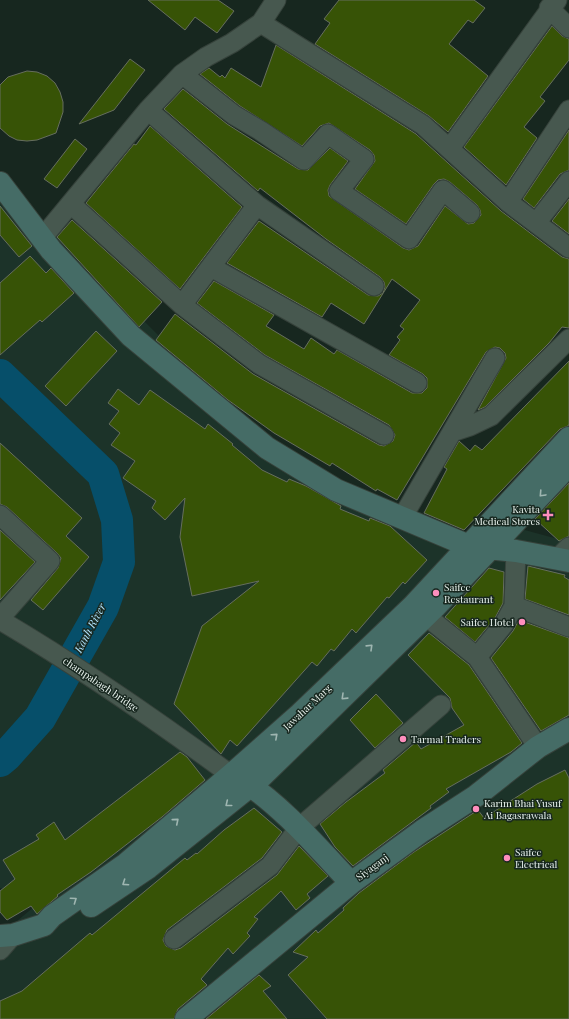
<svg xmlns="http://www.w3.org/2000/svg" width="569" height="1019" viewBox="0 0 569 1019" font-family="'Playfair Display',serif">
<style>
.built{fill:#1c3329}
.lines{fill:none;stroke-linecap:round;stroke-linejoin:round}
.river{stroke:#064f6a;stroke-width:32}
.building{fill:#375306;stroke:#666e5e}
.street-casing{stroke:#36423b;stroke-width:21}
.secondary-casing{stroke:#36423b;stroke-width:24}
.street{stroke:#47584f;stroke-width:19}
.secondary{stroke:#456c66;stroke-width:22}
.oneway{stroke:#9fb6b1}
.poi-dot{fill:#fe8ebd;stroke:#17271f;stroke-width:1.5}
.labels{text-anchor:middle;stroke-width:3;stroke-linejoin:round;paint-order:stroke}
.poi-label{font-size:10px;fill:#e9f3ee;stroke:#17271f;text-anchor:start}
.street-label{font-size:10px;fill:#e9f3ee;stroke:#17271f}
.water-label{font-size:11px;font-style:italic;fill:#afe2fc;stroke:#17271f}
</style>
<rect width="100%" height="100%" fill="#17271f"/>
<path class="built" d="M 0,182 L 135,312 L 265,442 L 387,507 L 474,544 L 499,523 L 569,542 L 569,1019 L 0,1019 L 0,935 L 69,878 L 12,891 L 0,888 Z"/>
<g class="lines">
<path class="river" d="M 0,375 L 103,474 L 117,520 L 119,562 L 103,607 L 40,718 L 6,756 L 0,761"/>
</g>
<path class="building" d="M 148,0 L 218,0 L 234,11 L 217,33 L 195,17 L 185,30 Z
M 339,0 L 474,0 L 485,8 L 473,23 L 468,20 L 449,44 L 488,76 L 448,132 L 429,116 L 315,44 L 330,23 L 324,19 Z
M 552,26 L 562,36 L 569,39 L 569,60 L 540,97 L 545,101 L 524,127 L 537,138 L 506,185 L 464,147 Z
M 276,45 L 416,134 L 501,211 L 562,257 L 569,259 L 569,328 L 562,327 L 549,343 L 485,407 L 478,410 L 506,358 L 505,353 L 500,348 L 495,347 L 486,352 L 397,500 L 377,489 L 376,491 L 332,463 L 330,466 L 274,433 L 228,400 L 156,340 L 175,314 L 253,374 L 379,445 L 384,446 L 393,441 L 395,435 L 389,425 L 265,355 L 197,303 L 214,281 L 274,315 L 266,326 L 304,349 L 311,338 L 334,354 L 337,350 L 412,393 L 422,393 L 427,388 L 427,378 L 423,374 L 389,355 L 400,340 L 397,337 L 404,329 L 400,326 L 420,300 L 392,279 L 364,324 L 331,303 L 322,317 L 227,263 L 259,221 L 368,295 L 378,296 L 383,293 L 385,287 L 384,282 L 380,277 L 326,239 L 260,188 L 258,191 L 164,109 L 183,89 L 227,124 L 298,169 L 308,170 L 330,148 L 348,161 L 330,185 L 328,190 L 329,196 L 403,248 L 409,250 L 418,246 L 445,206 L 468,224 L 474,223 L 481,215 L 480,210 L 477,205 L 450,182 L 444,179 L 438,180 L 434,184 L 406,224 L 355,189 L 375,161 L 374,155 L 370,150 L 329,123 L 320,126 L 302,146 L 240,106 L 200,74 L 209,68 L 220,77 L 222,75 L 225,78 L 231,68 L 261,87 Z
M 130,59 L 145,70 L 114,110 L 79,124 Z
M 27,71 L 37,72 L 47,76 L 55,83 L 60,92 L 63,102 L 63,112 L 56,133 L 37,140 L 27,141 L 17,140 L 9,136 L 0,128 L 0,85 L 8,77 Z
M 150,126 L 242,207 L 180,289 L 86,203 L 134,144 L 136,145 Z
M 569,130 L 569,170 L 560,174 L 534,208 L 523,199 Z
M 75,139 L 87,149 L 57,188 L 44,179 Z
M 569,199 L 569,234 L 552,221 Z
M 0,206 L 32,246 L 19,257 L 0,235 Z
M 72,220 L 162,302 L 139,327 L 57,237 Z
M 30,256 L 46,273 L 51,268 L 74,293 L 42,322 L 40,320 L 0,355 L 0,283 Z
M 96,331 L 117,351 L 66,406 L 45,386 Z
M 569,361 L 569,424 L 568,426 L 560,429 L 464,530 L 424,513 L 447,469 L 444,467 L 459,441 L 470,451 L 475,445 L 482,450 Z
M 118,389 L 139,405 L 150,390 L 205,429 L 208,424 L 233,444 L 232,445 L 262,470 L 287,482 L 289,479 L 306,486 L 341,506 L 340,509 L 369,521 L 370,518 L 390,526 L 427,560 L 405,584 L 403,582 L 389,598 L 387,597 L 356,633 L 352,629 L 334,651 L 331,649 L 317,666 L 312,662 L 237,746 L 230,740 L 221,754 L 174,704 L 202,626 L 259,581 L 192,596 L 180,537 L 185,498 L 165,520 L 152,508 L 156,501 L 123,478 L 135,461 L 111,445 L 120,433 L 109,424 L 119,411 L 108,403 Z
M 0,443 L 82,518 L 66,536 L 89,557 L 43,610 L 31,600 L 58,568 L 61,558 L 57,553 L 7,507 L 0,504 Z
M 569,483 L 569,536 L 559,541 L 535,519 Z
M 0,530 L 35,562 L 0,600 Z
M 528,566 L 565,575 L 564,577 L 569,580 L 569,615 L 525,599 Z
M 489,568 L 504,572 L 503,603 L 495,618 L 475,642 L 445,617 Z
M 519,620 L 569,638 L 569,715 L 541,731 L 491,658 L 513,631 Z
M 429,633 L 469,665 L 522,743 L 511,752 L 446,789 L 449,792 L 430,806 L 431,808 L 353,866 L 335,847 L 320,824 L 346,802 L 385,773 L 383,770 L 416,742 L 421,749 L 464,725 L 452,708 L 450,698 L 408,655 Z
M 376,694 L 403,723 L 375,748 L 350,720 Z
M 180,752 L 187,757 L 205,780 L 162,817 L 91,872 L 57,895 L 58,896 L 37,914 L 31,906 L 7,920 L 0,912 L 0,891 L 15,879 L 3,860 L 39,839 L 36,835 L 54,822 L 65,840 Z
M 565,770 L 569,778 L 569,1019 L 327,1019 L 288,975 L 308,957 L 293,952 L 316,930 L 318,933 L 344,910 L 343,908 L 359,893 L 414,852 L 478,810 L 484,818 L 537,784 Z
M 254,808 L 282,832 L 262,858 L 167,930 L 163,940 L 166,946 L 175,950 L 181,948 L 277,875 L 299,846 L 328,876 L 307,894 L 310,898 L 296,910 L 281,891 L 254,917 L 258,919 L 247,933 L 250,936 L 233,954 L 228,948 L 201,979 L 207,985 L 178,1009 L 174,1019 L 0,1019 L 0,1001 L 22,991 L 90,933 L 92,935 L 185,858 L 187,860 L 196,853 L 197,854 L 224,830 Z
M 259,975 L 271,986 L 263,991 L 287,1019 L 206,1019 Z"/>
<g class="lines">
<defs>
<path id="street" d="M 549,8 L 569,28
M 261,23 L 423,125 L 508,202 L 569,248
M 182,74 L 234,115 L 261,131 L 304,160 L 328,134 L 364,159 L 339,191 L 409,239 L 443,190 L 470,213
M 148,110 L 257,205 L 374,286
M 450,148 L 557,0
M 508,202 L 569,110
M 71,204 L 182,305 L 259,364 L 384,435
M 536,223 L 569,181
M 43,237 L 148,110 L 182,74 L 206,57 L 232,43 L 261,23 L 276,0
M 211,267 L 417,383
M 182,305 L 257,205
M 452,432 L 470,426 L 491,416 L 569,339
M 0,515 L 50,561 L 0,618
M 402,518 L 495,358
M 558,558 L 569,547
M 514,606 L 569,627
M 415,607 L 477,657 L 538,747
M 0,620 C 80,667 156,720 231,775
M 477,657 L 504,624 L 514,606 L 516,551
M 174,939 L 270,866 L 299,828 L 441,705
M 0,950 L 13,935"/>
<path id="secondary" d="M 0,183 L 51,250 L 131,336 L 267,448 L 336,490 L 469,546 L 516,551 L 569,561
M 238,778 C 278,801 319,849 351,883
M 91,906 L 149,867 L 259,779 L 435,607 L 569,465
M 0,936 L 13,935 L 44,925 L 52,916 L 126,864 L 231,775 L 300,714 L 413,606 L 569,438
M 186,1019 L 351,883 L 422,831 L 476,796 L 538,747 L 569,729"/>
</defs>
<use href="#street" class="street-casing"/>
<use href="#secondary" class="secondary-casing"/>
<use href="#street" class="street"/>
<use href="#secondary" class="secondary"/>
</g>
<defs><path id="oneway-chevron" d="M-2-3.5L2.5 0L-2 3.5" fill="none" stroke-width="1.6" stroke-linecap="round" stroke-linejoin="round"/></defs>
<g class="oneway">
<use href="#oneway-chevron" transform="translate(542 494) rotate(133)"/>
<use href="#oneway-chevron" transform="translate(370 647) rotate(-44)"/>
<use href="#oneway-chevron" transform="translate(344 697) rotate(136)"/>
<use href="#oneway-chevron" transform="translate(275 736) rotate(-42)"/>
<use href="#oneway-chevron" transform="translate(228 804) rotate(141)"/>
<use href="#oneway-chevron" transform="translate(176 821) rotate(-40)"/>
<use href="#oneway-chevron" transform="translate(125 883) rotate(146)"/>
<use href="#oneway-chevron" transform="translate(74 900) rotate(-35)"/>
</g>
<g class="poi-dot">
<path d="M546 509h4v4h4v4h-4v4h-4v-4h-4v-4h4z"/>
<circle cx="436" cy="593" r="4"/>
<circle cx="522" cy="622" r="4"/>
<circle cx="403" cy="739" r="4"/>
<circle cx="476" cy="809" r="4"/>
<circle cx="507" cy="858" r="4"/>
</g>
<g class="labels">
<g class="poi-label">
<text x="540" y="513" text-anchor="end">Kavita<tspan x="540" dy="12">Medical Stores</tspan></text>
<text x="444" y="591">Saifee<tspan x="444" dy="12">Restaurant</tspan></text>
<text x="514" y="626" text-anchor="end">Saifee Hotel</text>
<text x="411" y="743">Tarmal Traders</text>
<text x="484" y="807">Karim Bhai Yusuf<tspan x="484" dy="12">Ai Bagasrawala</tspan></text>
<text x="515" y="856">Saifee<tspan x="515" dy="12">Electrical</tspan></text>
</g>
<g class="street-label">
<text transform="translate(101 684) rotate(34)" y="4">champabagh bridge</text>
<text transform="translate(307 707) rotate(-43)" y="4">Jawahar Marg</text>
<text transform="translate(372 867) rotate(-36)" y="4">Siyaganj</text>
</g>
<g class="water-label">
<text transform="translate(90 628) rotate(-62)" y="4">Kanh River</text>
</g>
</g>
</svg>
